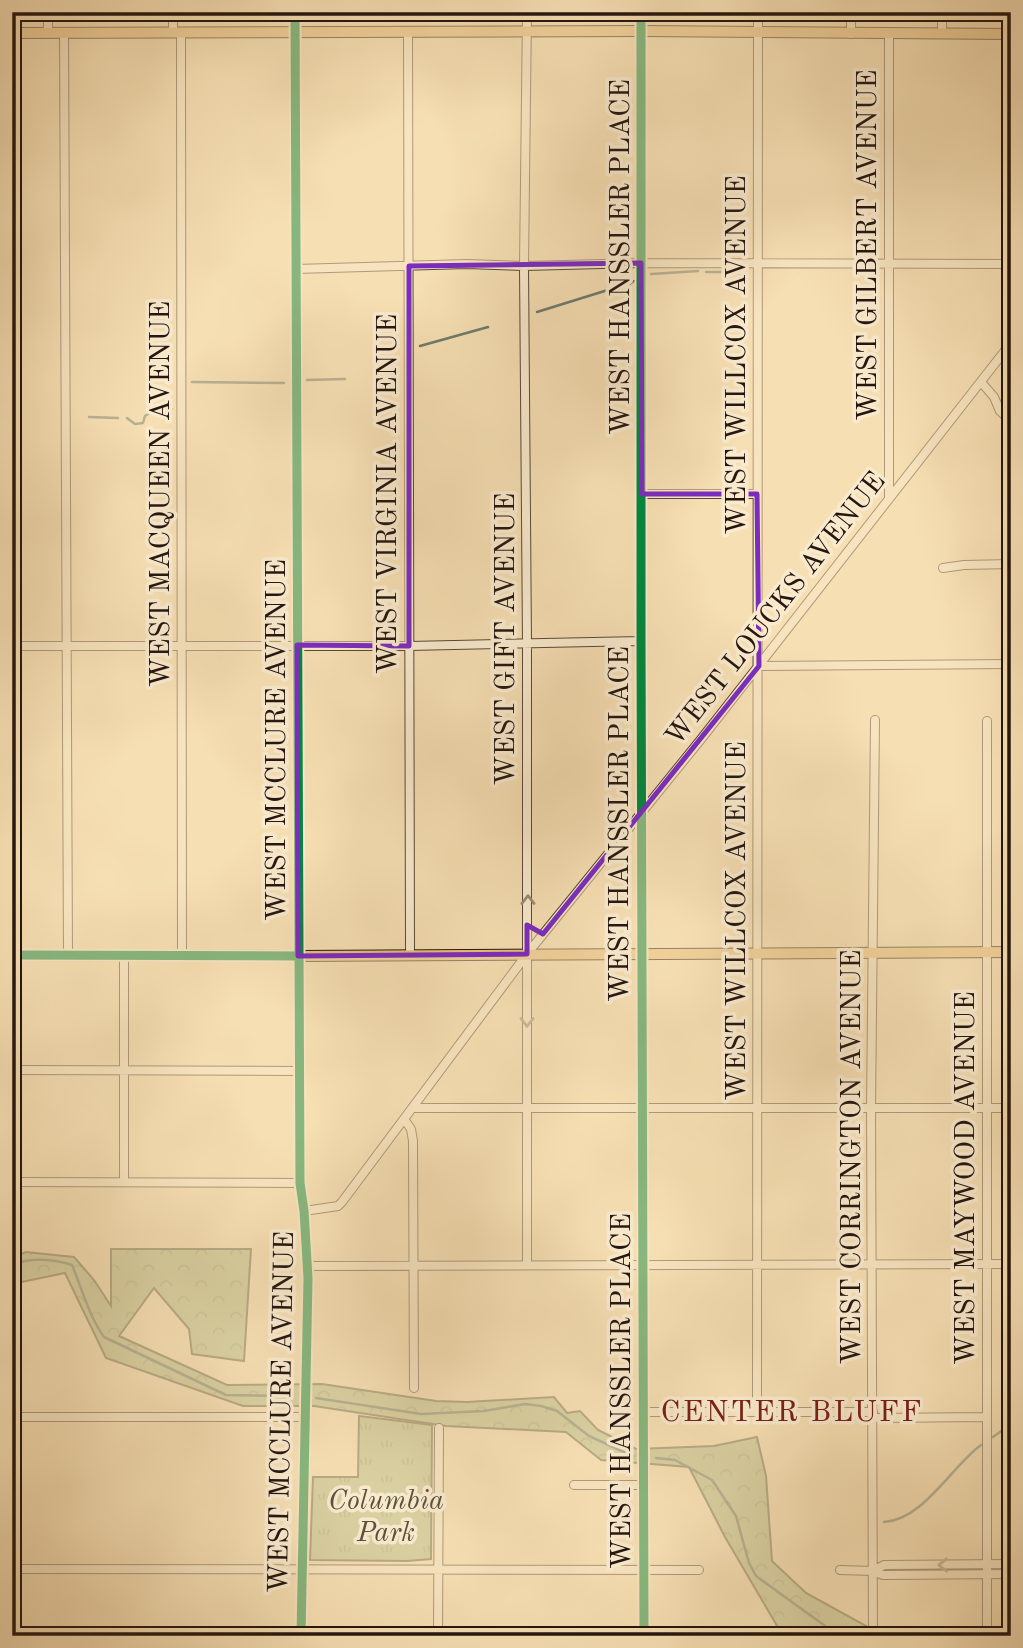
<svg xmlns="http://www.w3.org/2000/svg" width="1023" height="1648" viewBox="0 0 1023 1648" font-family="'Old Standard TT',serif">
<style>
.grass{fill:url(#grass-tufts);stroke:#6f6c4f;stroke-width:2}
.forest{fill:url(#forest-crowns);stroke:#6f6c4f;stroke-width:2}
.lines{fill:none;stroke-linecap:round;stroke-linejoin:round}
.stream{stroke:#6d7a6d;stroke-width:2.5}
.minor-casing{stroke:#594838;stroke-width:10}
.major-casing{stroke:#25160f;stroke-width:12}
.minor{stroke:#f9eace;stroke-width:8}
.major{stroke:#ebc07a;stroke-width:10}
.cycleway-casing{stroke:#f9eace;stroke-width:13}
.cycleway{stroke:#00873e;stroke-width:9}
.oneway{stroke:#9a8b78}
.marked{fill:none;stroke:#7b2cbf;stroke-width:5;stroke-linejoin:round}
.labels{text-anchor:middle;stroke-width:7;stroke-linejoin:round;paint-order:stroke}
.street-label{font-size:28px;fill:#25160f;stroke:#f9eace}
.park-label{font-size:28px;font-style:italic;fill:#59523c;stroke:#f9eace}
.neighbourhood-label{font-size:30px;letter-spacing:2px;fill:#7a1f14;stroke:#f9eace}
</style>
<defs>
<pattern id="grass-tufts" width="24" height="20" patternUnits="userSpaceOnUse" patternTransform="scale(1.75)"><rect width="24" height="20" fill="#b9c28f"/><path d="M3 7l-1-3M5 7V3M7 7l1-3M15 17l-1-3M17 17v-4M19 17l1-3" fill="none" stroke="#9fa67a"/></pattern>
<pattern id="forest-crowns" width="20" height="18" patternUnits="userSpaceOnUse" patternTransform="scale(1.75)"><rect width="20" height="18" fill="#b9c28f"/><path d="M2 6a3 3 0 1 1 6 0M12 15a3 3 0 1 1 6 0" fill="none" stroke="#9fa67a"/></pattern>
</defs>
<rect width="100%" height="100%" fill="#f6dfb3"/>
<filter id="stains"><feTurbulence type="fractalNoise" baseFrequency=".00286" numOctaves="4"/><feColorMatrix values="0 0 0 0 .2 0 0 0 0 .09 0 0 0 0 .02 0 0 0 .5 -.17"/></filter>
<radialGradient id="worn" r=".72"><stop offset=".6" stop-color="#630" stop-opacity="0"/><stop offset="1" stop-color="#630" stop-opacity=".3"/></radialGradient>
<path class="grass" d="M 359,1416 L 432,1425 L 431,1559 L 407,1561 L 310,1560 L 313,1477 L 358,1477 Z"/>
<path class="forest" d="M 111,1249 L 251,1249 L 244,1361 L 192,1354 L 189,1329 L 154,1288 L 119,1336 L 227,1385 L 322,1384 L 436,1401 L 467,1402 L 554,1397 L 567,1413 L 580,1411 L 598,1430 L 636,1449 L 714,1446 L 757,1437 L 766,1476 L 772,1561 L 806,1593 L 868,1627 L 878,1636 L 783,1636 L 725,1537 L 689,1467 L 601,1460 L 566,1432 L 446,1426 L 314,1406 L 243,1406 L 106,1358 L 65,1273 L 12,1284 L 12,1258 L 26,1252 L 74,1257 L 94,1280 L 111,1306 Z"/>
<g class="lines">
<path class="stream" d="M 706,272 L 738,272
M 651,274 L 698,271
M 537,312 L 611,289 L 623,288 L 634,281
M 420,346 L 488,327
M 307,380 L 345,379
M 192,382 L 284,383
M 89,417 L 118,418
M 127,418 L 135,424 L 143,423 L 145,416 L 151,412 L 172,409
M 12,1265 C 30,1257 54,1259 72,1265 C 82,1289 89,1316 104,1337 L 226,1395 L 290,1396
M 316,1398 L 421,1414 L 484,1411 L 525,1404 L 541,1406 L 557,1411 L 589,1436 L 633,1456
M 993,1437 L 1011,1424
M 656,1458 L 675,1460 L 712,1480 L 736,1516 L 749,1563 L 756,1576 L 839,1636
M 884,1522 C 923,1520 952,1466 981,1445"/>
<defs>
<path id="minor" d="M 295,12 L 300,1183 L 304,1211 L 308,1278 L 301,1636
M 527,12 L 524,266 L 527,643 L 527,1265
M 641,12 L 641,641 L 644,1636
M 173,31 L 173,12
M 64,32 L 68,955
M 181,32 L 182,955
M 48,33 L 48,12
M 408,33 L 410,955
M 851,34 L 851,12
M 889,34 L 889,499
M 942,34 L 942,12
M 1009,264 L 1010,34
M 296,269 L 467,264 L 524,266 L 641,263 L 1011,264
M 981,382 L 994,397 L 1000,411 L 1011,421
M 642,494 L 757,494
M 943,568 L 964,565 L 1011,564
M 12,646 L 409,646 L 641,641
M 759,666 L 1011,664
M 124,955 L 124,1182
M 12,1070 L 299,1071
M 413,1108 L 1011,1108
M 404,1119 L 411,1129 L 413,1141 L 414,1388
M 12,1182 L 300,1183
M 304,1211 L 338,1206 L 342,1202 L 527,954 L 702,738 L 1011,343
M 308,1266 L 1011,1264
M 757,1411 L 758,12
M 644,1412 L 873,1412
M 12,1417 L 306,1417
M 874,1418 L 987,1417
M 574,1485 L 644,1485
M 12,1569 L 699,1570
M 840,1570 L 873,1571 L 883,1575 L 1011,1574
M 873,1571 L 884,1565 L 1011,1564
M 438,1636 L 439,1428
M 873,1636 L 871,1108 L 875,720
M 987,1636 L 987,721"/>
<path id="major" d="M 12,33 L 642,31 L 1011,34
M 12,955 L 298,956 L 1011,952"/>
</defs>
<use href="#minor" class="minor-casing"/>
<use href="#major" class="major-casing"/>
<use href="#minor" class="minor"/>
<use href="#major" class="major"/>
<defs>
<path id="cycleway" d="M 295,12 L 300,1183 L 304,1211 L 308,1278 L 301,1636
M 641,12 L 641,641 L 644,1636
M 12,955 L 298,956"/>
</defs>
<use href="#cycleway" class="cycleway-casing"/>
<use href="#cycleway" class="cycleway"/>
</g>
<defs><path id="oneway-chevron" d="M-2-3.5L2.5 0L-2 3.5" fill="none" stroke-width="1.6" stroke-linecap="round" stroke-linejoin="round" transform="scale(1.75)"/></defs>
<g class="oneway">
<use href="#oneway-chevron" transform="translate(528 900) rotate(-90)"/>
<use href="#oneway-chevron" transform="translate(527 1022) rotate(90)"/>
<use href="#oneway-chevron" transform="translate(943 1565) rotate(179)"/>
</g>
<path d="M0 0H1023V1648H0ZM 641,263 L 642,494 L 757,494 L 759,666 L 543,934 L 527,925 L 527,954 L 298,956 L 297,645 L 409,646 L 409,266 Z" fill="#f6dfb3" fill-opacity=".55" fill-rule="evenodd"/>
<path class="marked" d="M 641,263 L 642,494 L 757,494 L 759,666 L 543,934 L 527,925 L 527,954 L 298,956 L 297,645 L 409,646 L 409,266 Z"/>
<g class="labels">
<g class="street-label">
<text transform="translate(866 245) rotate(-90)" y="10">WEST GILBERT AVENUE</text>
<text transform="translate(619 257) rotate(-90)" y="10">WEST HANSSLER PLACE</text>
<text transform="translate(735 355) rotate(-90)" y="10">WEST WILLCOX AVENUE</text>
<text transform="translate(159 494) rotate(-90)" y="10">WEST MACQUEEN AVENUE</text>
<text transform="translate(386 494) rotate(-90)" y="10">WEST VIRGINIA AVENUE</text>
<text transform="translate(774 608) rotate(-52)" y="10">WEST LOUCKS AVENUE</text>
<text transform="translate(504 639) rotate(-90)" y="10">WEST GIFT AVENUE</text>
<text transform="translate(275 740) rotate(-90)" y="10">WEST MCCLURE AVENUE</text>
<text transform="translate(618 824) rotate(-90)" y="10">WEST HANSSLER PLACE</text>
<text transform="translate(735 921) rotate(-90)" y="10">WEST WILLCOX AVENUE</text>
<text transform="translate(850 1157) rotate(-90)" y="10">WEST CORRINGTON AVENUE</text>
<text transform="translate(964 1178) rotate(-90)" y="10">WEST MAYWOOD AVENUE</text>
<text transform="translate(620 1391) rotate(-90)" y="10">WEST HANSSLER PLACE</text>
<text transform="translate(280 1412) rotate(-89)" y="10">WEST MCCLURE AVENUE</text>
</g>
<g class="park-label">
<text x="386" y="1509">Columbia<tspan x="386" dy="32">Park</tspan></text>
</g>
<g class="neighbourhood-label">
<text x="792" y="1421">CENTER BLUFF</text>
</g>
</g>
<rect width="1023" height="1648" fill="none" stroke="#f6dfb3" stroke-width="42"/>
<rect x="14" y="14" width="995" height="1620" fill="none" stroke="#25160f" stroke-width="3.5"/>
<rect x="21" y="21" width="981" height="1606" fill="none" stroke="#25160f" stroke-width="2"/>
<rect width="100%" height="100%" filter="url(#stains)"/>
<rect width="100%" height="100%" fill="url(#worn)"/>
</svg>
